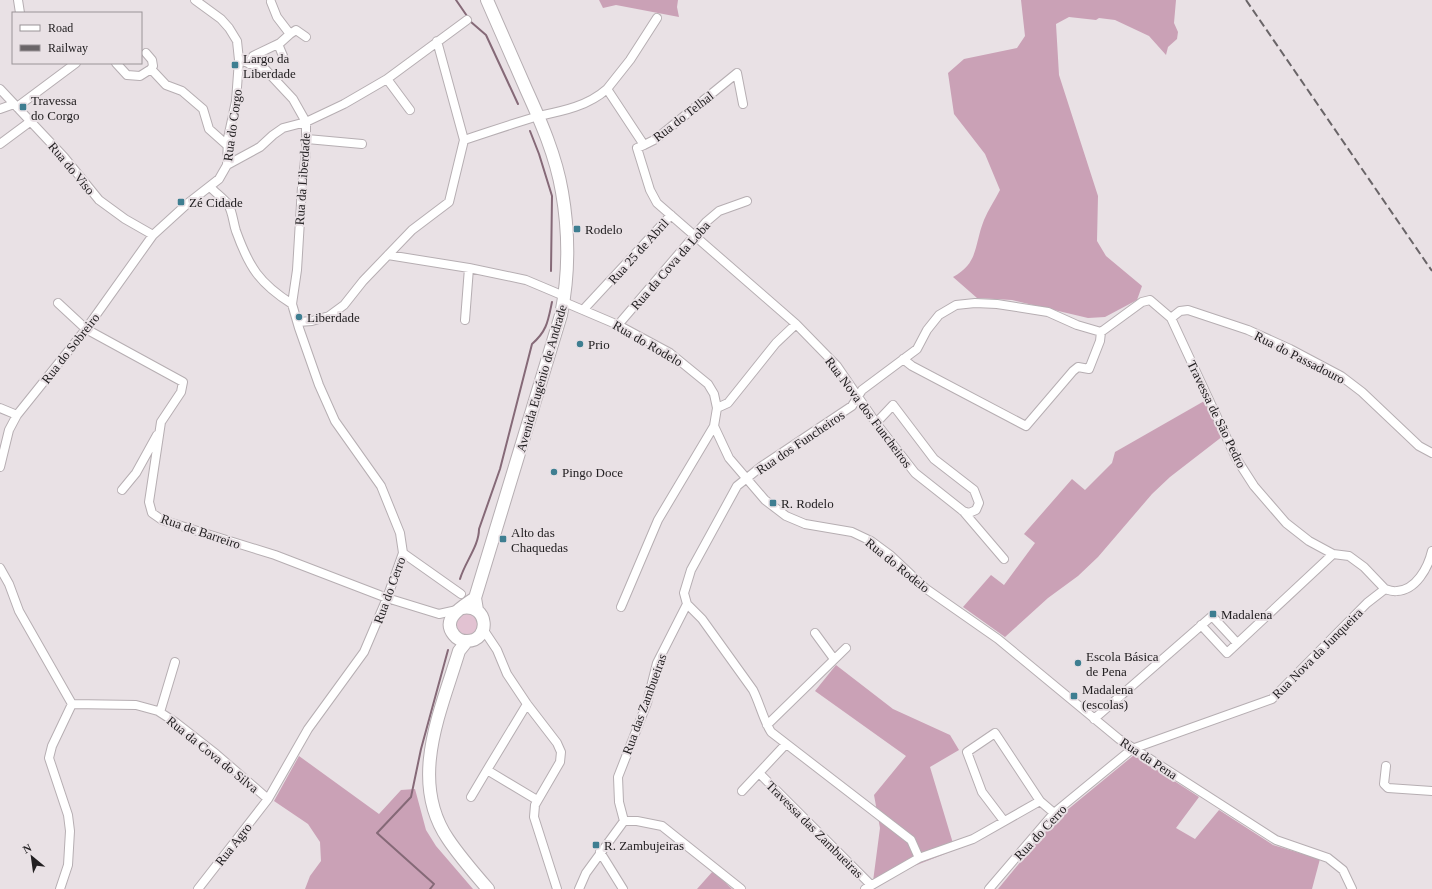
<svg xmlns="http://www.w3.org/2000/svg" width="1432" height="889" viewBox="0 0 1432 889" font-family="Georgia,serif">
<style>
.green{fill:#e2c2d2}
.forest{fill:#caa1b6}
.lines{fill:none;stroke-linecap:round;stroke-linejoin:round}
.stream{stroke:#856977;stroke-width:2}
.street-casing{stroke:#b6aeb2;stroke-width:10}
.secondary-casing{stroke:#b6aeb2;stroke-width:14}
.street{stroke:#fff;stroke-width:8}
.secondary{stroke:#fff;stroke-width:12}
.rail{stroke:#6a6568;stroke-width:2;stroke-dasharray:8 4;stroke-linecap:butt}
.poi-dot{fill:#3e7e91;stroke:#e9e1e5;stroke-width:1.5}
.labels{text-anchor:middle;stroke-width:4;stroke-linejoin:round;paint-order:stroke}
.poi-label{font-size:13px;fill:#232022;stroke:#e9e1e5;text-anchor:start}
.street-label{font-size:13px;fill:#232022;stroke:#e9e1e5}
</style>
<rect width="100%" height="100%" fill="#e9e1e5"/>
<path class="green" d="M455 624a12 12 0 1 1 24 0a12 12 0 1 1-24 0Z"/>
<path class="forest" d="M 599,0 L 678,0 L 677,7 L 679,17 L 616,5 L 603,8 Z
M 1021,0 L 1176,0 L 1174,23 L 1178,32 L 1177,39 L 1168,47 L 1166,55 L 1149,36 L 1115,20 L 1099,18 L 1096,20 L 1069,17 L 1056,24 L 1059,75 L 1098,196 L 1097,241 L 1106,256 L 1142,286 L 1137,300 L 1105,317 L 1088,318 L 1012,300 L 977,298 L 953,277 C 979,263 974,245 984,220 C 988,210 995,200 1000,190 L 985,154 L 954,114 L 948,73 L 964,59 L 1017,48 L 1025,36 Z
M 1206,400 L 1223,436 L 1170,477 L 1152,494 L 1098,557 L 1078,576 L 1048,598 L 1005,637 L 963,607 L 991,575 L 1004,585 L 1035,543 L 1024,534 L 1072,479 L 1085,490 L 1112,463 L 1115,452 Z
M 836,665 L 893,709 L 950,735 L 959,750 L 930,767 L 955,850 L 909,868 L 874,889 L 872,889 L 880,828 L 874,795 L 906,756 L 815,691 Z
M 1134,755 L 1199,797 L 1176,828 L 1195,839 L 1219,810 L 1273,845 L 1320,859 L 1312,889 L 998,889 L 1055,820 Z
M 299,756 L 379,814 L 401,790 L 415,789 L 426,830 L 436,846 L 473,889 L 305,889 L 310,876 L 321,861 L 320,842 L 308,824 L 274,801 Z
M 713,871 L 732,889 L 697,889 Z"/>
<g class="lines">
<path class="stream" d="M 456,0 L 467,16
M 471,22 L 486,35 L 518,104
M 530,131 L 539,154 L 552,196 L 551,271
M 460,579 C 465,562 479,546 479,529 L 500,469 L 532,344 C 547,331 548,321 552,302
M 430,889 L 434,884 L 377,833 L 411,797 L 421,749 L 448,650"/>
<defs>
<path id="street" d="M 18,0 L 20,13
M 290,34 L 296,30 L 306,37
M 278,44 L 283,56
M 146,53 L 152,60 L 153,66 L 151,69
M 116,63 L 127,75 L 140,76 L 151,69 L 166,85 L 182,91 L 203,109 L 209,129 L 228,146
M 249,64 L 253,56 L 280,43 L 290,34 L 277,17 L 271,2
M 387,79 L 410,110
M 0,89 L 64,157 L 99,200 L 125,219 L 153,235
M 607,89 L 630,60 L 657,18
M 17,107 L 76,63
M 0,109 L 14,104
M 307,139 L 362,144
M 464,140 C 489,132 514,123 539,116 C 563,111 588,106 607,89 L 644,145 L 656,139 L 737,73 L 743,104
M 0,144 L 31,121
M 644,145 L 637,148 L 650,190 L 657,203 L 796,324 L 837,366 L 876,423 L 915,473 L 963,511 L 1004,559
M 227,165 L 260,147 L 273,135 L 283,128 L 306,122 L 344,104 L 387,79 L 467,20
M 210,187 C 216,193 223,198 228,204 C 233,213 233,222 236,231 C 249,267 259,283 292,304
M 388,255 L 469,268 L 526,280 L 564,296
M 564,302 L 618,325 L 670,353 L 708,384 L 714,394 L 717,408 L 714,426 L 729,458 L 765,500 L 786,516 L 805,524 L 852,532 L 871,541 L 890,555 L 925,588 L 998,639 L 1119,739 L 1276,840 L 1328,858 L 1343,870 L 1352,889
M 58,303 L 86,329 L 183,382 L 181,392 L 161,422 L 149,502 L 152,513 L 162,520 L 275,555 L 387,598 L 439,614 L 457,610
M 583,310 L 671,215
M 1171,318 L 1180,311 L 1188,310 L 1248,330 L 1290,349 L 1341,376 L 1362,392 L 1419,446 L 1432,453
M 465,320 L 469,268
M 298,322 L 312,321 L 329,316 L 344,305 L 363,281 L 412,230 L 449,202 L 464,140 L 437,41
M 618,325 L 706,222 L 719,211 L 747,201
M 903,359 L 912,366 L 1026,426 L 1073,371 L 1078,367 L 1089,369 L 1100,341 L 1101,332
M 0,408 L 17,415
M 717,408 L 728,403 L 776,343 L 796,324
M 876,423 L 893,405 L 934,459 L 974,490 L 979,503 L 976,510 L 969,513 L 963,511
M 0,467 L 9,430 L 17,415 L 86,329 L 153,235 L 187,204 L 219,179 L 227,165 L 228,138 L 236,101 L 239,60 L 237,41 L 229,28 L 221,19 L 195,0
M 122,490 L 136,473 L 157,435
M 403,553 L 461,594
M 0,568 L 9,584 L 19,611 L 72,704 L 136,705 L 158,711 L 175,722 L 216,754 L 268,799
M 1385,589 C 1388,590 1393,592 1397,591 C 1416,590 1428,568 1432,551
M 687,604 L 702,619 L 753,690 C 760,704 763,719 771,732 L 911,840 L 919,858
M 621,607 L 658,520 L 714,426
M 1201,625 L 1227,653 L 1333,554
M 483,629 L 497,650 L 507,674 L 527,704 L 557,743 L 561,752 L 560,762 L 535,805 L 534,817 L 557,889
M 815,633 L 834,659
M 527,704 L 487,770 L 537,800
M 160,712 L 175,662
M 1094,719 L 1212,616 L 1237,643
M 767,725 L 846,648
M 1386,766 L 1384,784 L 1388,788 L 1432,791
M 759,773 L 871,885
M 742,791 L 785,745
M 471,797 L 487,770
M 624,821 L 619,802 L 618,777 L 647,703 L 657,663 L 687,604 L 684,593 L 691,570 L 737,486 L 762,466 L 852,406 L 862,390 L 917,349 L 927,330 L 939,315 L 956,305 L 975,303 L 997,304 L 1048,312 L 1077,325 L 1101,332 L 1142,302 L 1150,300 L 1171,318 L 1236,458 L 1254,486 L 1286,523 L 1309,541 L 1333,554 L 1349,556 L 1364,567 L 1385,589
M 624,821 L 637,821 L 662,826 L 741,889
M 1004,821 L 982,792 L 967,752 L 995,733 L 1040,801 L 1054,813
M 600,852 L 623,889
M 60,889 L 68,865 L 70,831 L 68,815 L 49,758 L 52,746 L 72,704
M 198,889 L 268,799 L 308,729 L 364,652 L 387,598 L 403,553 L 400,533 L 381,486 L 335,421 L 319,385 L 299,328 L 292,304 L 297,270 L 302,187 L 306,151 L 306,122 L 293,99 L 264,68 L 239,60
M 579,889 L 586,873 L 624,821
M 865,889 L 919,858 L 973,839 L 1040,801
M 989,889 L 1054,813 L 1132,749 L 1272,699 L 1367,603 L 1385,589"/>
<path id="secondary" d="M 462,608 C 489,603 491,641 467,641 C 462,641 457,639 454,635 C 440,618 464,606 475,598
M 477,610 L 475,598 L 561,315 C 569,275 569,232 562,192 C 556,156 541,122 526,89 C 513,59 500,30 487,0
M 467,641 L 459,651 C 441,711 408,780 448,839 C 460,857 474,873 488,889"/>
</defs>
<use href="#street" class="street-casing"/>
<use href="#secondary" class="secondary-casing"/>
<use href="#street" class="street"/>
<use href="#secondary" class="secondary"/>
<path class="rail" d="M 1246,0 L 1432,271"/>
</g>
<g class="poi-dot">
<rect x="231" y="61" width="8" height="8" rx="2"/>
<rect x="19" y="103" width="8" height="8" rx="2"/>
<rect x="177" y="198" width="8" height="8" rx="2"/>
<rect x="573" y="225" width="8" height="8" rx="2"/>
<circle cx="299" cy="317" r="4"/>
<circle cx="580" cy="344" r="4"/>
<circle cx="554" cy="472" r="4"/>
<rect x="769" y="499" width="8" height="8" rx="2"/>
<rect x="499" y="535" width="8" height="8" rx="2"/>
<rect x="1209" y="610" width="8" height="8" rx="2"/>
<circle cx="1078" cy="663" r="4"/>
<rect x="1070" y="692" width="8" height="8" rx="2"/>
<rect x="592" y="841" width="8" height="8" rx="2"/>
</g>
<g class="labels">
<g class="poi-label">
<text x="243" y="63">Largo da<tspan x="243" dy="15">Liberdade</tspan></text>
<text x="31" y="105">Travessa<tspan x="31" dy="15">do Corgo</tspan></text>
<text x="189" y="207">Zé Cidade</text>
<text x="585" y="234">Rodelo</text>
<text x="307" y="322">Liberdade</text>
<text x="588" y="349">Prio</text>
<text x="562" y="477">Pingo Doce</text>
<text x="781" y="508">R. Rodelo</text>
<text x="511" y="537">Alto das<tspan x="511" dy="15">Chaquedas</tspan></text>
<text x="1221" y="619">Madalena</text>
<text x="1086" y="661">Escola Básica<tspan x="1086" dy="15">de Pena</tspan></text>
<text x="1082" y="694">Madalena<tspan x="1082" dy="15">(escolas)</tspan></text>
<text x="604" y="850">R. Zambujeiras</text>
</g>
<g class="street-label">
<text transform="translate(683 116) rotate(-38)" y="5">Rua do Telhal</text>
<text transform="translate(232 125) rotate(-82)" y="5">Rua do Corgo</text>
<text transform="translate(72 168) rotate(50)" y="5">Rua do Viso</text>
<text transform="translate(302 179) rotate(-86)" y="5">Rua da Liberdade</text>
<text transform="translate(638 251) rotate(-48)" y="5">Rua 25 de Abril</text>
<text transform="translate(670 265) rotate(-49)" y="5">Rua da Cova da Loba</text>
<text transform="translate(648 343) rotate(30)" y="5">Rua do Rodelo</text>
<text transform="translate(70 348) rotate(-52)" y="5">Rua do Sobreiro</text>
<text transform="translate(1300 357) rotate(27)" y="5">Rua do Passadouro</text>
<text transform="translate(541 378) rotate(-74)" y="5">Avenida Eugénio de Andrade</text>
<text transform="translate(869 412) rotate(53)" y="5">Rua Nova dos Funcheiros</text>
<text transform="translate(1217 414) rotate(64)" y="5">Travessa de São Pedro</text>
<text transform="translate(800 442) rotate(-34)" y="5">Rua dos Funcheiros</text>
<text transform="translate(201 531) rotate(19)" y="5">Rua de Barreiro</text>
<text transform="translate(898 565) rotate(39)" y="5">Rua do Rodelo</text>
<text transform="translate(389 590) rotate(-70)" y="5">Rua do Cerro</text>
<text transform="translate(1317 653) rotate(-45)" y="5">Rua Nova da Junqueira</text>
<text transform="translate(644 704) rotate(-70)" y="5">Rua das Zambueiras</text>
<text transform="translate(213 754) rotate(39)" y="5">Rua da Cova do Silva</text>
<text transform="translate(1149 758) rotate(33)" y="5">Rua da Pena</text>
<text transform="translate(815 829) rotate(45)" y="5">Travessa das Zambueiras</text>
<text transform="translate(1040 832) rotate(-47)" y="5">Rua do Cerro</text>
<text transform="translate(233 844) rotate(-52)" y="5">Rua Agro</text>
</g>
</g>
<rect x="12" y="12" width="130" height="52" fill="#e9e1e5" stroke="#9a9497"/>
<rect x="20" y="25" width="20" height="6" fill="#ffffff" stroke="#9a9497"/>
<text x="48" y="32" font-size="12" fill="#232022">Road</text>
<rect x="20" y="45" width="20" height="6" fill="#6a6568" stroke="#9a9497"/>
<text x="48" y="52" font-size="12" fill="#232022">Railway</text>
<g transform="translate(32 857) rotate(331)" stroke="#e9e1e5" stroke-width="3" paint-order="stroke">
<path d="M0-3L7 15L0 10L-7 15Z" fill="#232022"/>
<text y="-6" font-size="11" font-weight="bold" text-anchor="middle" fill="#232022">N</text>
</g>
</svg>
